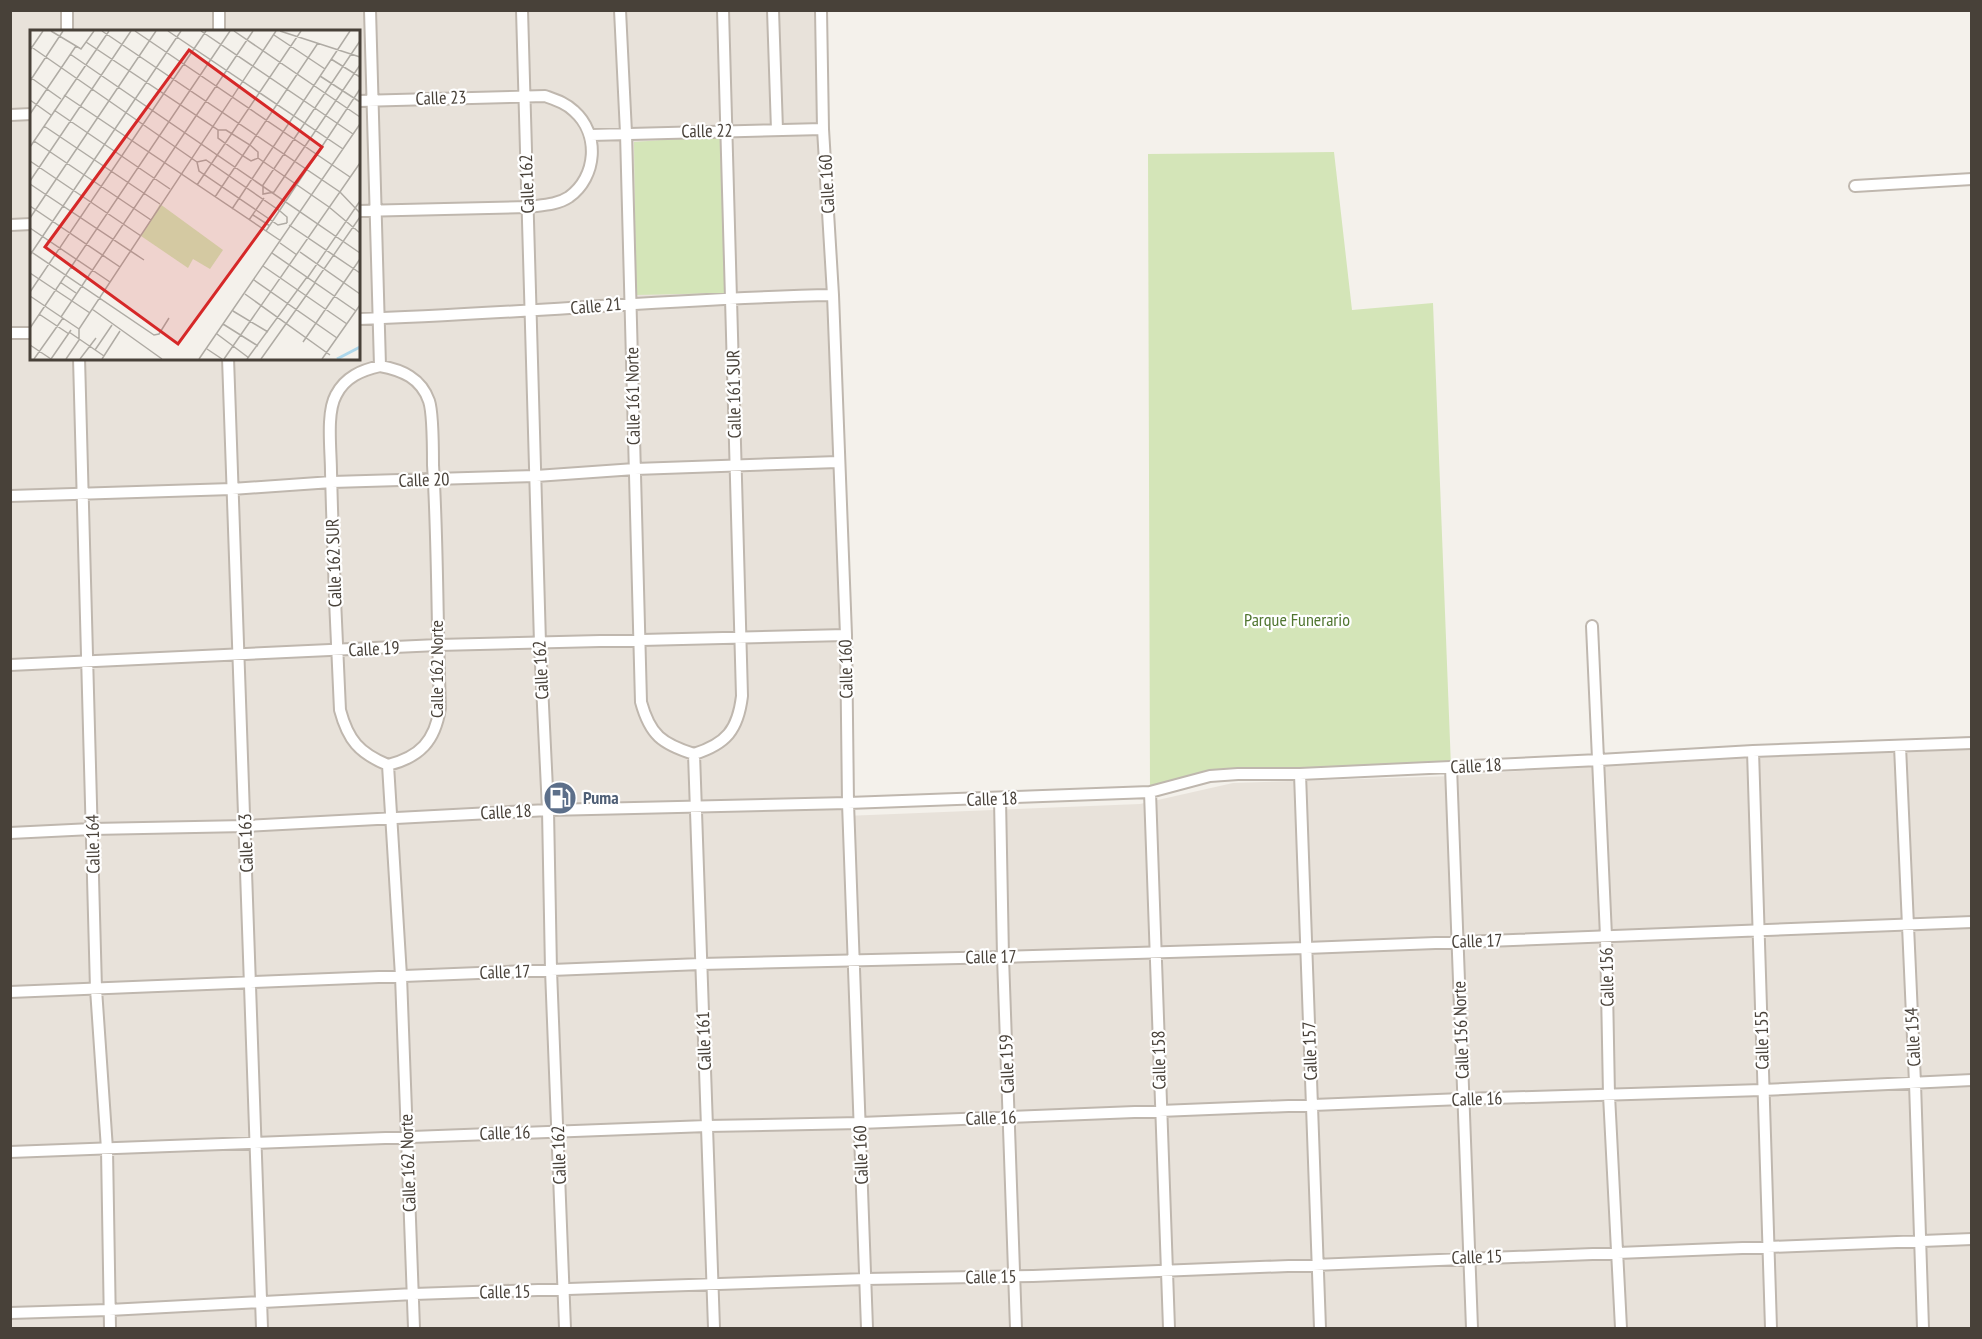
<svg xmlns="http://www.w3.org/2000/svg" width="1982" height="1339" viewBox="0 0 1982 1339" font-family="'PT Sans Narrow',sans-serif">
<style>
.residential{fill:#e8e2da;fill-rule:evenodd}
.green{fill:#d4e5b8}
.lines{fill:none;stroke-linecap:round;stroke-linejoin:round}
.street-casing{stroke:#bfb7ae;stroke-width:14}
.street{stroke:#fff;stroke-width:10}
.labels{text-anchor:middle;stroke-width:4.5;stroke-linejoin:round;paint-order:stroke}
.street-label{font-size:18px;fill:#484139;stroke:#fff}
.park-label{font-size:18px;fill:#517631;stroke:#fff}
.service-label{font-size:18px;font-weight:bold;fill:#4e5e75;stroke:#fff;text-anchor:start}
.inset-river{fill:none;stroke:#add7eb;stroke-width:3}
.inset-road{fill:none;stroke:#afaba4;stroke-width:1.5}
.view{fill:#d62828;fill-opacity:0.15;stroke:#d62828;stroke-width:3}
.inset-edge{fill:none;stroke:#484139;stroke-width:3}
</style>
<rect width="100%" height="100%" fill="#f4f1eb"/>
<path class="residential" d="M 10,11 L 820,11 L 845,816 L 1140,804 L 1233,783 L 1454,776 L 1971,736 L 1971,1328 L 11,1328 ZM 32,32 L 358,32 L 358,358 L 32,358 Z"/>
<path class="green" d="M 720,136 L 725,293 L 636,295 L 634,142 Z
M 1334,152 L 1352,310 L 1433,303 L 1451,767 L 1214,770 L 1150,792 L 1148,154 Z"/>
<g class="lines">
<defs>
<path id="street" d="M 67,10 L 67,32
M 219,10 L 219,32
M 370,10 L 380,366 C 402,370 421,378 429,401 C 433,413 433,450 433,465 C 438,546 437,627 440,708 C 435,741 420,757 388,765 L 401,976 L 414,1328
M 522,10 L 540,643 L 548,810 L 551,970 L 565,1328
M 620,10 L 626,133 L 641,702 C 650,735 662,744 694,754
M 773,10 L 777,130
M 821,10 L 823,129 L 833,295 L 846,635 L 848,803 L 867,1328
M 358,101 L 545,96 C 556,100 566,103 574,111 C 600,134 597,177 569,197 C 557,205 542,205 528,207 L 358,211
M 10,115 L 32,114
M 591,135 L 823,129
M 1855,186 L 1972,179
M 10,225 L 32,224
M 358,319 C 517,314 675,298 833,295
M 10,333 L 32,333
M 79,358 L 96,989 L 107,1149 L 110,1328
M 228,358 L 262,1328
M 380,366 C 362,370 345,377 336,395 C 326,413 331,450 331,472 C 333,551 336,631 340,710 C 348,740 359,753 388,765
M 10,496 L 232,489 L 332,482 L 536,476 L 635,469 L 838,462
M 1592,626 L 1606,936 L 1609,1095 L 1621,1328
M 10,665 L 438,645 L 846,635
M 1900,746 L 1915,1083 L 1923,1328
M 1753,751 L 1771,1328
M 694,754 C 726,744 738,730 742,696 L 723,10
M 694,754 L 714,1328
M 1451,767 L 1472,1328
M 1300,774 L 1320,1328
M 1150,792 L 1169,1328
M 1000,799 L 1003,957 L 1016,1328
M 10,833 L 92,829 L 246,826 L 548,810 L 848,803 L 1150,792 L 1210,776 L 1238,774 L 1300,774 L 1599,760 L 1753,751 L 1972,743
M 10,992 L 701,964 L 1003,957 L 1306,948 L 1972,922
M 10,1152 L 707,1126 L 860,1123 L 1462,1099 L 1762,1090 L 1972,1080
M 10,1313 L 109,1310 L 414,1294 L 866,1279 L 1033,1276 L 1972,1239"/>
</defs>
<use href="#street" class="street-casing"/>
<use href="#street" class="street"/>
</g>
<defs>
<symbol id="fuel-disc" viewBox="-11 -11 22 22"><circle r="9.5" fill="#5c6f8a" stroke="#fff"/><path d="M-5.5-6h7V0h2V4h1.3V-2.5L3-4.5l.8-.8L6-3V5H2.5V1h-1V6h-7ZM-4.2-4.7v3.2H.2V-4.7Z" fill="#fff"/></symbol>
</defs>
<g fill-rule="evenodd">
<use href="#fuel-disc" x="541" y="779" width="38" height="38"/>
</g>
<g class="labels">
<g class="street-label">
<text transform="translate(441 98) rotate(-2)" y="6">Calle 23</text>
<text transform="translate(707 131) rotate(-1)" y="6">Calle 22</text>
<text transform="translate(527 184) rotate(-92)" y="6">Calle 162</text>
<text transform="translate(827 184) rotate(-93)" y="6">Calle 160</text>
<text transform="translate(596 306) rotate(-5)" y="6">Calle 21</text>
<text transform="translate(734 394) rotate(-91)" y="6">Calle 161 SUR</text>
<text transform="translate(633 396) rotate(-91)" y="6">Calle 161 Norte</text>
<text transform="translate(424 480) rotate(-2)" y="6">Calle 20</text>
<text transform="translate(334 563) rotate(-92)" y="6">Calle 162 SUR</text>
<text transform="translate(374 649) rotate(-3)" y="6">Calle 19</text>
<text transform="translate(437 669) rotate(-90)" y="6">Calle 162 Norte</text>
<text transform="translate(846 669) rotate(-91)" y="6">Calle 160</text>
<text transform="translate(541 670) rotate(-93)" y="6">Calle 162</text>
<text transform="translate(1476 766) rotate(-3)" y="6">Calle 18</text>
<text transform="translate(992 799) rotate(-2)" y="6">Calle 18</text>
<text transform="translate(506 812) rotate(-3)" y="6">Calle 18</text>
<text transform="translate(246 843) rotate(-92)" y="6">Calle 163</text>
<text transform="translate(93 844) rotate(-91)" y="6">Calle 164</text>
<text transform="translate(1477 941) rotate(-2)" y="6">Calle 17</text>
<text transform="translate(991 957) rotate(-1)" y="6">Calle 17</text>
<text transform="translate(505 972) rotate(-2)" y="6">Calle 17</text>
<text transform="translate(1607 977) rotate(-91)" y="6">Calle 156</text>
<text transform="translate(1461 1030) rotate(-92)" y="6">Calle 156 Norte</text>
<text transform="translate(1913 1037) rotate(-93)" y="6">Calle 154</text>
<text transform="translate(1762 1040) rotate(-91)" y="6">Calle 155</text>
<text transform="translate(704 1041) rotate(-92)" y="6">Calle 161</text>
<text transform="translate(1310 1051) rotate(-92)" y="6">Calle 157</text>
<text transform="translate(1159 1060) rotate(-91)" y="6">Calle 158</text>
<text transform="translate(1007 1064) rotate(-92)" y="6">Calle 159</text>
<text transform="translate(1477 1099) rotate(-2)" y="6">Calle 16</text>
<text transform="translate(991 1118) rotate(-2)" y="6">Calle 16</text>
<text transform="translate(505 1133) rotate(-2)" y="6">Calle 16</text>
<text transform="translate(559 1155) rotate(-92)" y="6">Calle 162</text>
<text transform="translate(861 1155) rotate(-92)" y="6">Calle 160</text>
<text transform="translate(408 1163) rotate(-92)" y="6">Calle 162 Norte</text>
<text transform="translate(1477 1257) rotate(-2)" y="6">Calle 15</text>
<text transform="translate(991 1277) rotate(-1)" y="6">Calle 15</text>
<text transform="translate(505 1292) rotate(-1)" y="6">Calle 15</text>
</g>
<g class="park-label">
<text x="1297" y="626">Parque Funerario</text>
</g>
<g class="service-label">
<text x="583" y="804">Puma</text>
</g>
</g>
<g transform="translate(30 30)">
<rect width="330" height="330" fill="#f4f1eb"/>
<path d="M 130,174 L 193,220 L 180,239 L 163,229 L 158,238 L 111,206 Z" fill="#d4e5b8"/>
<path class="inset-river" d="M 307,329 L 330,317"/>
<path class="inset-road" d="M 21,1 L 51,19 L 64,1M 72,1 L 310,162 L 330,183M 105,1 L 320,147M 138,1 L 313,119M 171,1 L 323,104M 204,1 L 330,87M 250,1 L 330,27M 244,5 L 295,39M 330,11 L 233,155 L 233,164 L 244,162 L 330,35M 56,12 L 188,100 L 188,108 L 213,126 L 221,131 L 228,128 L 299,177 L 330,203M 0,16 L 167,132M 0,20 L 13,1M 40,24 L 330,223M 301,29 L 330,47M 290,46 L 330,72M 0,47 L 31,69M 0,51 L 33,1M 34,65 L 251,211M 0,70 L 21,85M 24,80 L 140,159M 0,84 L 46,16M 14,96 L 130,174M 188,100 L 196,100 L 220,115 L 228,122 L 228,128M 4,111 L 121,190M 0,117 L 79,1M 0,131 L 111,206M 167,132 L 176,130 L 250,181 L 257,187 L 257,193M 167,132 L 169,141 L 226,180 L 248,195 L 257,193M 0,151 L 101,1M 0,154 L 114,230M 167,155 L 271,1M 185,167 L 288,13M 0,176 L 90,237M 202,179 L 320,1M 223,185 L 240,196M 0,188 L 126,1M 219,190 L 234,168M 259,195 L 330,243M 0,198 L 80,252M 236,201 L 330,59M 250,213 L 267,225M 0,221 L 124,305 L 129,304 L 139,288M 270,222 L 330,264M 242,223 L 326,281M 0,225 L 151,1M 233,236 L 317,294M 41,237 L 57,248M 0,243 L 60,283M 278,247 L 330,171M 224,250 L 307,308M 30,252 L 46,263M 285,252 L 330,187M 0,262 L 176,1M 215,264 L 300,325M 0,266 L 49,299M 62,279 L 132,329M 203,281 L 238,302M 9,284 L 39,304M 31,287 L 223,1M 193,294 L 228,316M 0,298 L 200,1M 39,302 L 74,326M 187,304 L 219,328M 273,312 L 330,229M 0,315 L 21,329M 177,319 L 192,329M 65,320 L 82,295M 4,329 L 33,288M 21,329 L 41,300M 36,329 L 49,310 L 49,299 L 246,1M 50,329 L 66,308M 72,329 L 90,301M 169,329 L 330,94M 194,329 L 330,133M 217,329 L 277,247M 231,329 L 285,253M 292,329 L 330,275"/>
<path class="view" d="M 159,20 L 292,117 L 148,314 L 15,217 Z"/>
<rect width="330" height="330" class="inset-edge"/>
</g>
<rect width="1982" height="1339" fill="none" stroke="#484139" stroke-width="24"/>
</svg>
